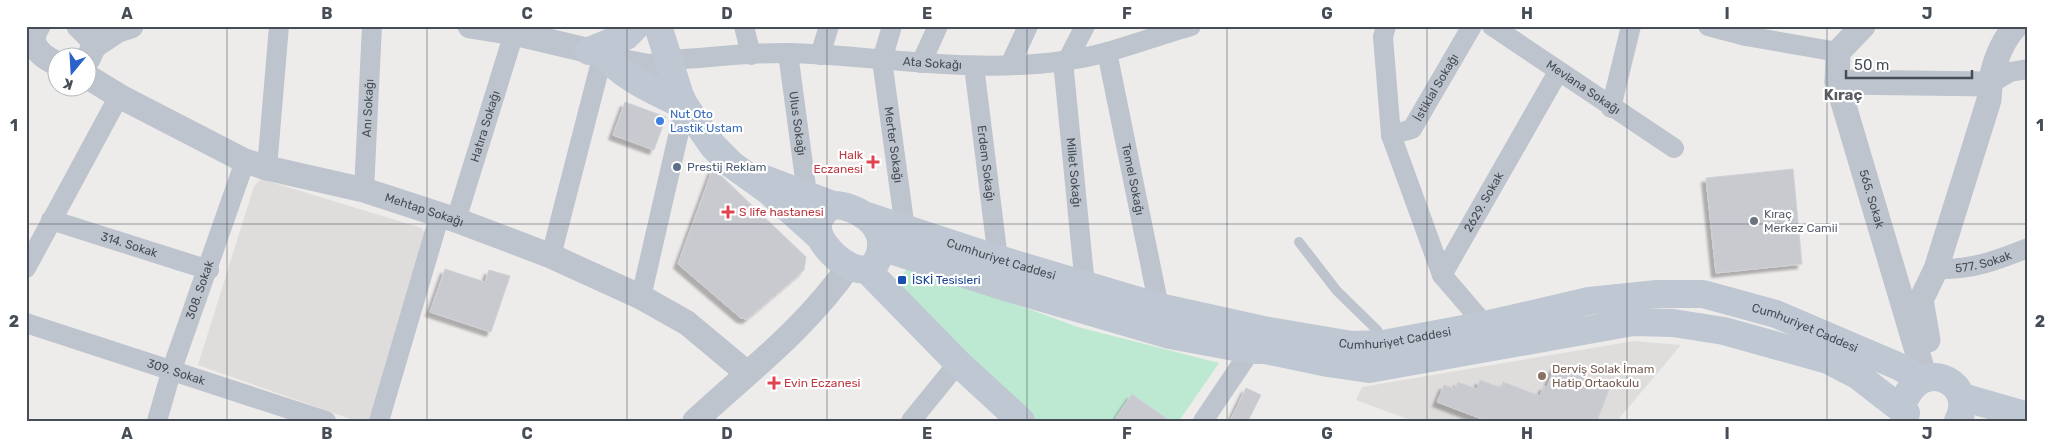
<svg xmlns="http://www.w3.org/2000/svg" width="2054" height="447" viewBox="0 0 2054 447" font-family="Rubik,sans-serif">
<style>
.education{fill:#dfdddc}
.green{fill:#bde9d2}
.building{fill:#c9cad0;stroke:#d0d1d7;filter:url(#shadow)}
.lines{fill:none;stroke-linecap:round;stroke-linejoin:round}
.service{stroke:#bec4cd;stroke-width:10}
.minor{stroke:#bec4cd;stroke-width:20}
.tertiary{stroke:#bec4cd;stroke-width:25}
.secondary{stroke:#bfc7d3;stroke-width:28}
.grid{fill:none;stroke:#464d57;stroke-width:1;stroke-opacity:0.55}
.shop-dot{fill:#3f7fe0;stroke:#fff;stroke-width:2}
.health-dot{fill:#e0444e;stroke:#fff;stroke-width:2}
.service-dot{fill:#5c6f8a;stroke:#fff;stroke-width:2}
.worship-dot{fill:#6b7280;stroke:#fff;stroke-width:2}
.transit-dot{fill:#1a4fb4;stroke:#fff;stroke-width:2}
.education-dot{fill:#8d6e63;stroke:#fff;stroke-width:2}
.labels{text-anchor:middle;stroke-width:4.5;stroke-linejoin:round;paint-order:stroke}
.street-label{font-size:12px;fill:#464d57;stroke:#fff}
.shop-label{font-size:12px;fill:#366cbe;stroke:#fff;text-anchor:start}
.health-label{font-size:12px;fill:#be3a42;stroke:#fff;text-anchor:start}
.service-label{font-size:12px;fill:#4e5e75;stroke:#fff;text-anchor:start}
.worship-label{font-size:12px;fill:#5b616d;stroke:#fff;text-anchor:start}
.transit-label{font-size:12px;fill:#164399;stroke:#fff;text-anchor:start}
.education-label{font-size:12px;fill:#785e54;stroke:#fff;text-anchor:start}
.quarter-label{font-size:15px;font-weight:bold;fill:#595b60;stroke:#fff}
.neatline{fill:none;stroke:#464d57;stroke-width:2}
.grid-label{font-size:16px;text-anchor:middle;font-weight:bold;fill:#464d57}
</style>
<defs>
<filter id="shadow"><feDropShadow dx="-4.5" dy="4.5" stdDeviation="1" flood-color="#0004"/></filter>
</defs>
<rect width="100%" height="100%" fill="#eeeceb"/>
<path class="education" d="M 261,179 L 422,228 L 426,237 L 370,421 L 356,421 L 198,365 L 254,186 Z
M 1634,341 L 1681,345 L 1617,421 L 1413,421 L 1356,400 L 1362,387 Z"/>
<path class="green" d="M 909,266 L 1078,327 L 1219,363 L 1179,421 L 1037,421 L 896,283 Z"/>
<path class="building" d="M 625,102 L 666,117 L 654,150 L 613,135 Z
M 713,168 L 806,257 L 804,270 L 747,319 L 741,318 L 678,264 Z
M 1793,169 L 1802,264 L 1716,273 L 1706,178 Z
M 445,269 L 485,282 L 489,270 L 510,276 L 491,332 L 430,312 Z
M 1555,366 L 1610,387 L 1597,421 L 1487,421 L 1437,402 L 1444,385 L 1455,389 L 1458,382 L 1477,389 L 1480,380 L 1501,388 L 1503,382 L 1540,396 L 1544,386 L 1547,387 Z
M 1246,388 L 1261,395 L 1248,421 L 1230,421 Z
M 1132,394 L 1170,421 L 1114,421 Z"/>
<g class="lines">
<path class="service" d="M 1299,242 L 1337,291 L 1377,330 L 1383,342"/>
<g class="minor">
<path d="M 744,26 L 751,55"/>
<path id="s1" d="M 892,26 L 882,60 L 905,229"/>
<path d="M 1386,26 L 1383,37 L 1391,135 L 1442,275"/>
<path id="s2" d="M 1492,26 L 1674,148"/>
<path d="M 1708,26 L 1746,36"/>
<path d="M 1739,26 L 1746,36 L 1838,52"/>
<path id="s3" d="M 1107,52 L 1159,307"/>
<path id="s4" d="M 788,53 L 807,194"/>
<path d="M 820,55 L 829,26"/>
<path id="s5" d="M 669,60 C 709,58 750,52 790,53 C 881,56 972,74 1063,61 C 1107,56 1148,38 1191,26"/>
<path id="s6" d="M 1063,61 L 1085,286"/>
<path d="M 1067,61 L 1085,26"/>
<path d="M 921,63 L 938,26"/>
<path d="M 1010,65 L 1028,26"/>
<path id="s7" d="M 974,66 L 998,259"/>
<path d="M 1990,84 L 2010,72 L 2028,69"/>
<path d="M 1611,108 L 1631,26"/>
<path id="s8" d="M 1391,135 L 1412,129 L 1472,26"/>
<path d="M 267,168 L 279,26"/>
<path id="s9" d="M 364,190 L 372,26"/>
<path id="s10" d="M 51,220 L 209,270"/>
<path id="s11" d="M 456,220 L 514,33 L 512,26"/>
<path d="M 551,256 L 603,54"/>
<path d="M 26,268 L 119,96"/>
<path id="s12" d="M 1936,269 C 1972,270 1995,261 2028,248"/>
<path d="M 641,297 L 685,106"/>
<path id="s13" d="M 26,323 L 326,421"/>
<path id="s14" d="M 1485,325 L 1442,275 L 1558,72"/>
<path id="s15" d="M 157,421 L 172,369 L 245,161"/>
<path d="M 379,421 L 440,214"/>
<path d="M 911,421 L 958,363"/>
<path d="M 1203,421 L 1251,350"/>
</g>
<g class="tertiary">
<path d="M 38,26 C 25,44 42,57 58,64"/>
<path d="M 79,26 L 90,37 L 94,46 L 88,59"/>
<path d="M 470,26 L 514,33 L 603,54 L 625,62 L 646,66 L 671,67"/>
<path id="s16" d="M 1863,26 L 1838,52 L 1837,82 L 1925,378"/>
<path d="M 94,46 L 118,30 L 131,26"/>
<path id="s17" d="M 88,77 L 119,96 L 245,161 L 267,168 L 364,190 L 456,220 L 551,256 L 641,297 L 687,323 L 747,373"/>
<path d="M 1837,82 L 1990,84"/>
<path d="M 1928,340 L 1921,300 L 1936,269 L 1989,100 C 1990,74 1998,45 2016,26"/>
<path d="M 695,421 C 748,372 808,326 849,266"/>
</g>
<g class="secondary">
<path d="M 658,26 L 680,96 L 685,106 L 713,146 L 731,164 L 770,192 L 820,237"/>
<path d="M 589,51 L 626,36 L 636,26"/>
<path d="M 603,54 C 626,80 655,91 685,106"/>
<path d="M 762,178 L 833,205"/>
<path d="M 833,205 C 858,205 890,227 879,256 C 867,291 819,249 818,229 C 817,218 825,210 833,205 Z"/>
<path id="s18" d="M 867,216 L 998,259 L 1159,307 L 1263,330 L 1352,345 L 1383,344 L 1485,325 L 1589,301 L 1657,294 L 1703,294 L 1776,314 L 1900,367 L 1910,373 L 1917,382"/>
<path d="M 881,247 L 1005,287 L 1170,335 L 1251,350 L 1265,350 L 1328,363 L 1369,369 L 1633,322 L 1673,323 L 1724,331 L 1828,360 L 1857,375 L 1906,413"/>
<path d="M 867,270 L 958,363 L 1021,421"/>
<path d="M 1907,395 C 1927,358 1977,384 1958,421"/>
<path d="M 1962,397 L 2028,416"/>
</g>
</g>
<path class="grid" d="M 227,26 L 227,421M 427,26 L 427,421M 627,26 L 627,421M 827,26 L 827,421M 1027,26 L 1027,421M 1227,26 L 1227,421M 1427,26 L 1427,421M 1627,26 L 1627,421M 1827,26 L 1827,421M 26,224 L 2028,224"/>
<circle class="shop-dot" cx="660" cy="121" r="5"/>
<g class="health-dot">
<path d="M870.5 154.5h5v5h5v5h-5v5h-5v-5h-5v-5h5z"/>
<path d="M725.5 204.5h5v5h5v5h-5v5h-5v-5h-5v-5h5z"/>
<path d="M771.5 375.5h5v5h5v5h-5v5h-5v-5h-5v-5h5z"/>
</g>
<circle class="service-dot" cx="677" cy="167" r="5"/>
<circle class="worship-dot" cx="1754" cy="221" r="5"/>
<rect class="transit-dot" x="897" y="275" width="10" height="10" rx="2.5"/>
<circle class="education-dot" cx="1542" cy="376" r="5"/>
<g class="labels">
<g class="street-label">
<text dy="4" stroke="none"><textPath href="#s5" startOffset="264">Ata Sokağı</textPath></text>
<text dy="4" stroke="none"><textPath href="#s8" startOffset="70">İstiklal Sokağı</textPath></text>
<text dy="4" stroke="none"><textPath href="#s2" startOffset="110">Mevlana Sokağı</textPath></text>
<text dy="4" stroke="none"><textPath href="#s9" startOffset="82">Anı Sokağı</textPath></text>
<text dy="4" stroke="none"><textPath href="#s4" startOffset="71">Ulus Sokağı</textPath></text>
<text dy="4" stroke="none"><textPath href="#s11" startOffset="98">Hatıra Sokağı</textPath></text>
<text dy="4" stroke="none"><textPath href="#s1" startOffset="121">Merter Sokağı</textPath></text>
<text dy="4" stroke="none"><textPath href="#s7" startOffset="98">Erdem Sokağı</textPath></text>
<text dy="4" stroke="none"><textPath href="#s6" startOffset="112">Millet Sokağı</textPath></text>
<text dy="4" stroke="none"><textPath href="#s3" startOffset="130">Temel Sokağı</textPath></text>
<text dy="4" stroke="none"><textPath href="#s16" startOffset="188">565. Sokak</textPath></text>
<text dy="4" stroke="none"><textPath href="#s14" startOffset="150">2629. Sokak</textPath></text>
<text dy="4" stroke="none"><textPath href="#s17" startOffset="364">Mehtap Sokağı</textPath></text>
<text dy="4" stroke="none"><textPath href="#s10" startOffset="82">314. Sokak</textPath></text>
<text dy="4" stroke="none"><textPath href="#s18" startOffset="141">Cumhuriyet Caddesi</textPath></text>
<text dy="4" stroke="none"><textPath href="#s12" startOffset="48">577. Sokak</textPath></text>
<text dy="4" stroke="none"><textPath href="#s15" startOffset="138">308. Sokak</textPath></text>
<text dy="4" stroke="none"><textPath href="#s18" startOffset="966">Cumhuriyet Caddesi</textPath></text>
<text dy="4" stroke="none"><textPath href="#s18" startOffset="546">Cumhuriyet Caddesi</textPath></text>
<text dy="4" stroke="none"><textPath href="#s13" startOffset="158">309. Sokak</textPath></text>
</g>
<g class="shop-label">
<text x="670" y="118">Nut Oto<tspan x="670" dy="14">Lastik Ustam</tspan></text>
</g>
<g class="health-label">
<text x="863" y="159" text-anchor="end">Halk<tspan x="863" dy="14">Eczanesi</tspan></text>
<text x="739" y="216">S life hastanesi</text>
<text x="784" y="387">Evin Eczanesi</text>
</g>
<g class="service-label">
<text x="687" y="171">Prestij Reklam</text>
</g>
<g class="worship-label">
<text x="1764" y="218">Kıraç<tspan x="1764" dy="14">Merkez Camii</tspan></text>
</g>
<g class="transit-label">
<text x="912" y="284">İSKİ Tesisleri</text>
</g>
<g class="education-label">
<text x="1552" y="373">Derviş Solak İmam<tspan x="1552" dy="14">Hatip Ortaokulu</tspan></text>
</g>
<g class="quarter-label">
<text x="1843" y="100">Kıraç</text>
</g>
</g>
<rect width="2054" height="447" fill="none" stroke="#ffffff" stroke-width="55"/>
<g transform="translate(72 72) rotate(198)"><circle r="24" fill="#ffffff" stroke="#b5b8bc"/>
<path d="M0-4L9 19L0 12L-9 19Z" fill="#2a62ca"/>
<text y="-8" font-size="14" font-weight="bold" text-anchor="middle" fill="#464d57">K</text>
</g>
<path d="M1846 70v8h126v-8" fill="none" stroke="#464d57" stroke-width="2.5"/>
<text x="1854" y="70" font-size="15" fill="#464d57" stroke="#ffffff" stroke-width="4" paint-order="stroke">50 m</text>
<rect x="28" y="28" width="1998" height="392" class="neatline"/>
<g class="grid-label">
<text x="127" y="19">A</text>
<text x="327" y="19">B</text>
<text x="527" y="19">C</text>
<text x="727" y="19">D</text>
<text x="927" y="19">E</text>
<text x="1127" y="19">F</text>
<text x="1327" y="19">G</text>
<text x="1527" y="19">H</text>
<text x="1727" y="19">I</text>
<text x="1927" y="19">J</text>
<text x="14" y="131">1</text>
<text x="2040" y="131">1</text>
<text x="14" y="327">2</text>
<text x="2040" y="327">2</text>
<text x="127" y="439">A</text>
<text x="327" y="439">B</text>
<text x="527" y="439">C</text>
<text x="727" y="439">D</text>
<text x="927" y="439">E</text>
<text x="1127" y="439">F</text>
<text x="1327" y="439">G</text>
<text x="1527" y="439">H</text>
<text x="1727" y="439">I</text>
<text x="1927" y="439">J</text>
</g>
</svg>
